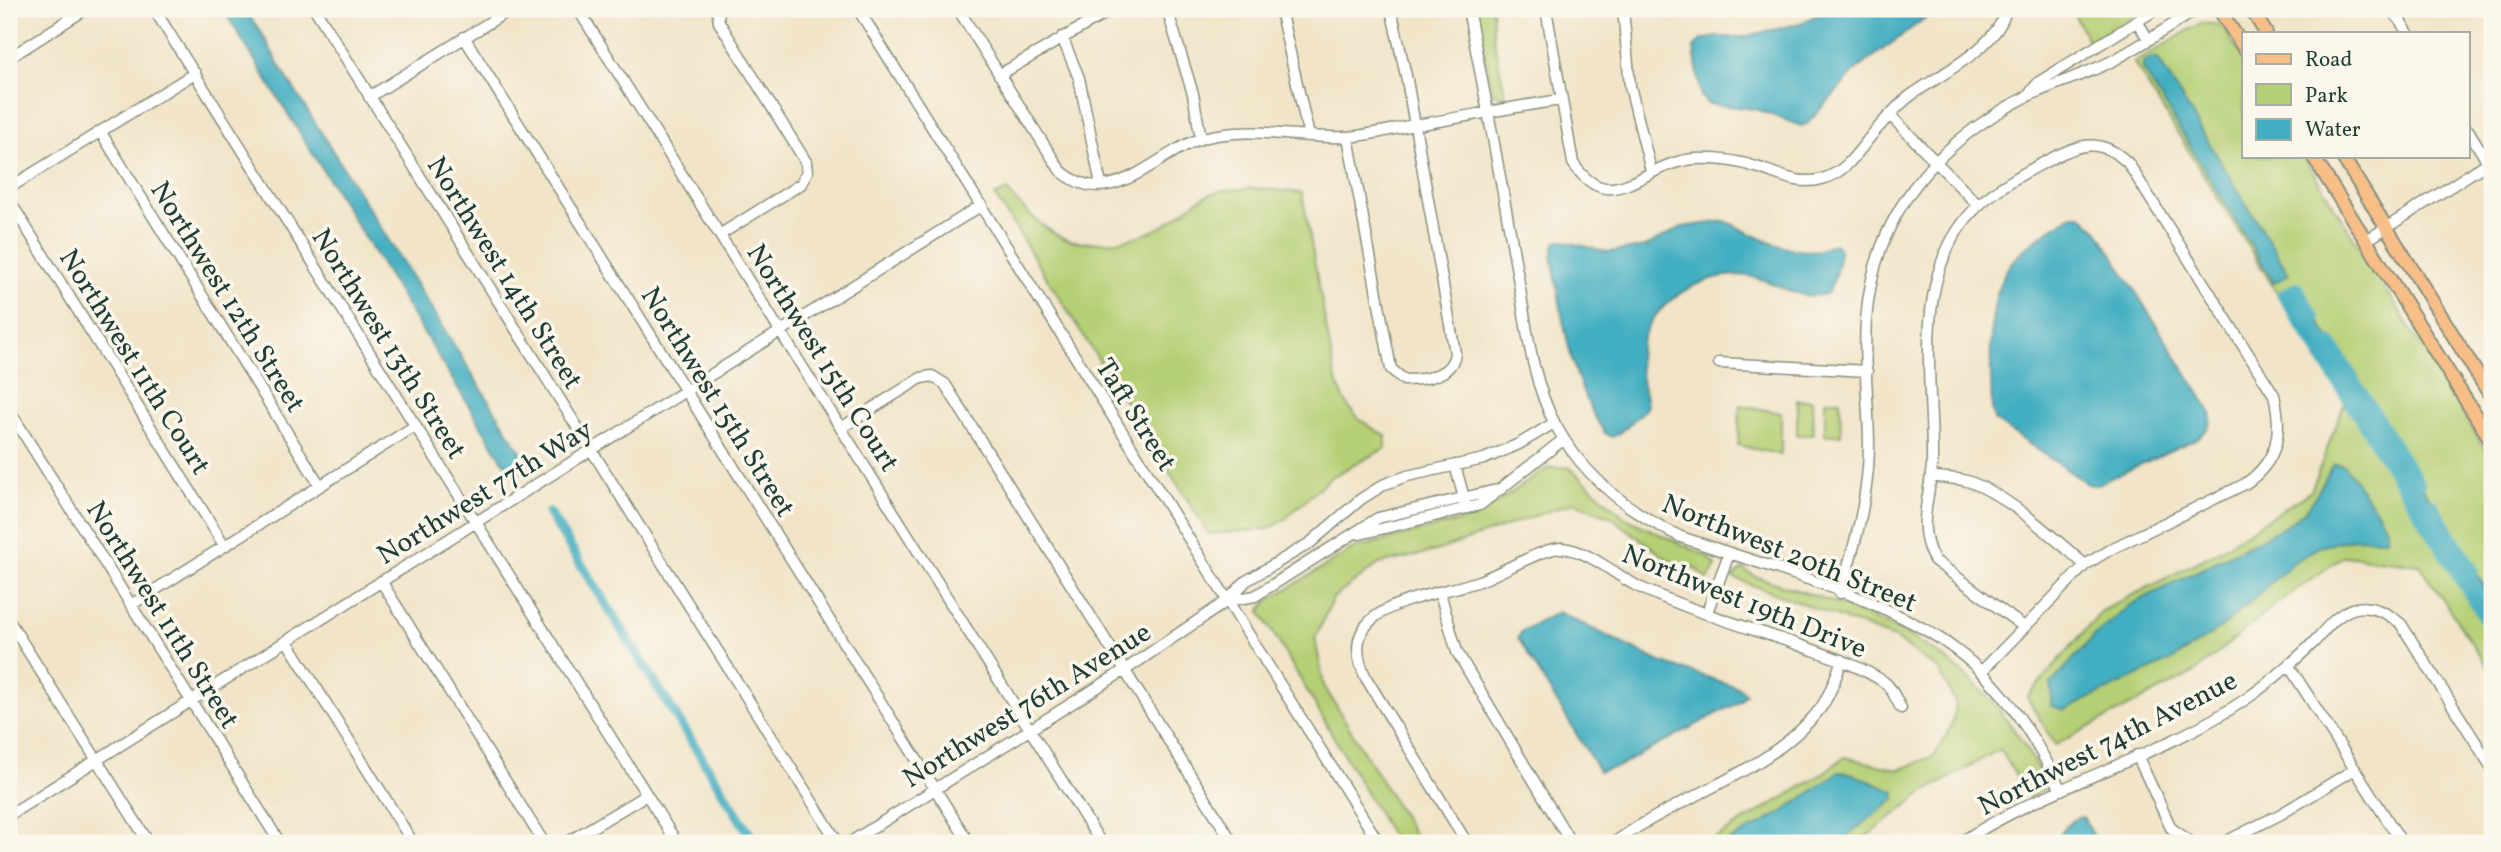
<svg xmlns="http://www.w3.org/2000/svg" width="2501" height="852" viewBox="0 0 2501 852" font-family="Vollkorn,serif">
<style>
.green{fill:#b5cf75;stroke:#6a8654;stroke-width:2}
.water{fill:#43aec1;stroke:#31767a;stroke-width:2}
.lines{fill:none;stroke-linecap:round;stroke-linejoin:round}
.canal{stroke:#43aec1;stroke-width:10}
.minor-casing{stroke:#88907e;stroke-width:13}
.major-casing{stroke:#88907e;stroke-width:16}
.minor{stroke:#fff;stroke-width:10}
.major{stroke:#f7be88;stroke-width:12}
.labels{text-anchor:middle;stroke-width:7;stroke-linejoin:round;paint-order:stroke}
.street-label{font-size:28px;fill:#1f3d34;stroke:#fbf7ec}
</style>
<rect width="100%" height="100%" fill="#fbf7ec"/>
<filter id="ink" filterUnits="userSpaceOnUse"><feTurbulence type="fractalNoise" baseFrequency=".0143" numOctaves="2"/><feDisplacementMap in="SourceGraphic" scale="14" xChannelSelector="R" yChannelSelector="G"/><feConvolveMatrix kernelMatrix="1 2 1 2 8 2 1 2 1" color-interpolation-filters="sRGB"/></filter>
<filter id="wash" filterUnits="userSpaceOnUse"><feTurbulence type="fractalNoise" baseFrequency=".00686" numOctaves="4" result="noise"/><feDisplacementMap in="SourceGraphic" scale="28" xChannelSelector="R" yChannelSelector="G"/><feGaussianBlur stdDeviation="1.57" result="paint"/><feColorMatrix in="noise" values="0 0 0 0 0 0 0 0 0 0 0 0 0 0 0 0 0 1.4 0 .05"/><feComposite in="paint" operator="in"/></filter>
<g filter="url(#wash)">
<rect width="100%" height="100%" fill="#f1e4c8"/>
<path class="green" d="M 1476,9 L 1492,9 L 1494,41 L 1507,102 L 1492,91 Z
M 2071,9 L 2146,9 L 2090,44 Z
M 2201,23 L 2222,25 L 2244,61 L 2244,156 L 2303,156 L 2492,460 L 2492,674 L 2420,565 L 2344,556 L 2272,607 L 2195,672 L 2055,745 L 2027,697 L 2102,611 L 2213,554 L 2311,491 L 2345,402 L 2134,63 Z
M 1255,188 L 1302,193 L 1335,376 C 1346,410 1355,419 1386,436 L 1386,448 L 1331,477 L 1284,520 L 1269,529 L 1209,534 L 995,196 L 1007,190 C 1019,206 1049,235 1069,240 C 1098,246 1137,241 1163,226 C 1182,215 1195,197 1217,192 C 1229,189 1243,189 1255,188 Z
M 1797,400 L 1812,400 L 1813,435 L 1797,435 Z
M 1825,400 L 1840,400 L 1841,435 L 1825,435 Z
M 1740,405 L 1781,413 L 1781,455 L 1738,445 Z
M 1569,467 L 1625,518 L 1707,556 L 1716,566 L 1708,580 L 1695,568 L 1670,561 L 1611,517 L 1574,502 L 1436,551 L 1379,564 L 1333,598 L 1315,638 L 1324,686 L 1419,843 L 1396,843 C 1349,766 1307,688 1260,611 L 1269,600 L 1355,548 L 1475,517 L 1548,468 Z
M 1743,569 L 1756,577 C 1890,618 1983,653 2047,787 L 2030,799 L 2000,749 L 1923,793 L 1858,843 L 1707,843 L 1816,778 L 1845,757 L 1899,770 L 1934,756 L 1952,725 L 1956,704 L 1939,670 L 1894,638 L 1731,577 Z"/>
<path class="water" d="M 223,9 L 244,9 L 263,35 L 279,65 L 526,460 L 528,468 L 513,477 L 511,474 Z
M 1829,9 L 1937,9 L 1857,69 L 1807,124 L 1801,126 L 1756,109 L 1708,104 L 1701,97 L 1694,48 L 1701,40 L 1716,37 L 1743,37 L 1801,23 Z
M 2151,58 L 2158,59 L 2289,274 L 2274,283 L 2143,69 L 2143,63 Z
M 2072,215 L 2081,215 L 2097,230 L 2211,412 C 2213,426 2207,431 2196,439 L 2096,485 L 2088,484 L 1994,420 L 1992,409 C 1991,370 1985,299 2009,266 C 2024,244 2051,230 2072,215 Z
M 1725,221 C 1753,234 1786,255 1818,250 C 1823,249 1828,246 1834,244 L 1839,247 C 1841,259 1834,285 1826,294 C 1796,302 1776,280 1748,276 C 1702,269 1639,309 1639,359 C 1639,376 1646,391 1647,408 C 1638,416 1621,434 1612,437 L 1605,433 C 1569,380 1563,319 1552,256 L 1555,243 L 1560,240 L 1608,252 L 1645,247 L 1682,227 Z
M 2297,286 L 2492,599 L 2492,632 L 2282,295 Z
M 2334,464 L 2344,465 L 2380,516 L 2388,533 L 2386,539 L 2355,538 L 2319,547 L 2294,562 L 2220,629 L 2172,660 L 2065,710 L 2051,706 L 2051,684 L 2095,635 L 2130,605 L 2286,526 L 2308,508 Z
M 1558,612 L 1660,662 L 1740,688 L 1746,694 L 1739,702 L 1617,767 L 1599,771 L 1518,638 L 1522,631 Z
M 1839,772 L 1850,773 L 1895,792 L 1895,799 L 1838,843 L 1725,843 L 1780,814 Z
M 2083,817 L 2098,843 L 2058,843 C 2059,832 2071,818 2083,817 Z"/>
<g class="lines">
<path class="canal" d="M 2316,318 L 2297,286 L 2282,295 L 2492,632
M 2331,341 L 2420,484
M 2433,504 L 2474,570
M 549,513 L 755,843"/>
</g>
</g>
<g filter="url(#ink)">
<g class="lines">
<defs>
<path id="minor" d="M 154,9 L 677,843
M 315,9 L 838,843
M 578,9 L 1101,843
M 721,9 L 718,13 L 719,22 L 806,162 L 807,172 L 801,184 L 721,234
M 858,9 L 1379,843
M 958,9 L 1060,170 C 1110,215 1156,152 1203,138 C 1251,125 1298,139 1346,137 C 1367,136 1389,130 1409,126 C 1460,118 1511,107 1561,100
M 1167,9 L 1193,94 L 1201,139
M 1280,9 L 1309,136
M 1468,9 C 1485,94 1501,180 1516,266 C 1526,319 1530,378 1556,426 C 1584,477 1629,512 1681,537 C 1764,566 1887,597 1956,650 C 2004,686 2035,737 2061,790
M 1546,9 L 1573,163 C 1611,220 1642,163 1694,159 C 1716,158 1735,160 1756,167 C 1780,174 1797,186 1822,179 C 1848,172 1860,148 1876,130 C 1887,118 1898,105 1910,96 C 1940,74 1999,47 2006,9
M 1623,9 L 1630,86 L 1651,171
M 2392,9 L 2408,33
M 2137,21 L 2148,39
M 464,37 L 969,843
M 1062,37 L 1079,78 L 1101,185
M 9,58 L 86,9
M 999,75 L 1113,9
M 2027,96 L 2039,82 L 2157,9
M 369,97 L 511,9
M 1890,115 L 1978,205
M 2468,130 L 2492,169
M 100,131 L 319,484
M 1348,137 L 1391,369 L 1404,380 C 1424,380 1452,377 1455,353 L 1407,80 L 1391,9
M 9,188 L 195,73
M 9,200 L 224,545
M 2367,240 L 2492,160
M 1719,363 L 1867,371
M 9,410 L 280,843
M 841,428 L 921,378 L 932,376 L 945,384 L 1233,843
M 1455,465 L 1465,502
M 1931,476 C 1941,478 1953,478 1963,480 C 1999,488 2057,540 2085,565
M 1360,534 L 1480,505 L 1564,439
M 381,581 L 544,843
M 1440,593 L 1457,652 L 1571,843
M 1840,593 C 1855,545 1868,499 1869,448 C 1869,406 1863,363 1866,321 C 1873,217 1933,145 2024,98 C 2053,83 2087,75 2116,59 C 2144,44 2171,25 2198,9
M 1227,601 L 1255,596 L 1378,518 L 1501,489
M 131,605 L 415,426
M 1707,612 L 1729,554
M 9,621 L 149,843
M 287,641 L 413,843
M 2289,666 L 2402,843
M 1981,672 L 2085,565 L 2111,549 L 2245,484 C 2278,461 2283,433 2274,395 L 2128,163 C 2100,136 2078,144 2047,161 C 2024,173 2000,186 1980,204 C 1909,269 1933,377 1932,462 C 1931,497 1915,527 1934,560 L 2024,627
M 2137,755 L 2171,828 L 2192,843
M 9,815 L 982,205
M 566,843 L 646,795
M 849,843 L 1125,670 L 1227,601 L 1246,581 L 1310,543 L 1361,499 L 1385,484 L 1407,476 L 1484,459 L 1519,444 L 1554,423
M 1467,843 L 1366,678 C 1329,602 1432,598 1479,581 C 1500,574 1544,547 1562,548 C 1588,550 1614,574 1637,586 C 1685,609 1750,628 1802,646 C 1829,656 1859,665 1884,682 C 1892,687 1896,700 1901,708
M 1614,843 C 1678,795 1769,774 1820,709 C 1830,696 1836,676 1842,660
M 1960,843 C 2049,784 2158,759 2246,699 C 2270,683 2291,664 2312,644 C 2324,632 2334,616 2352,609 C 2369,603 2388,613 2401,624 L 2492,768
M 2223,843 L 2281,814 L 2355,769"/>
<path id="major" d="M 2219,9 L 2244,48
M 2251,9 L 2266,33
M 2313,156 L 2492,442
M 2342,156 L 2492,398"/>
</defs>
<use href="#minor" class="minor-casing"/>
<use href="#major" class="major-casing"/>
<use href="#minor" class="minor"/>
<use href="#major" class="major"/>
</g>
</g>
<g class="labels">
<g class="street-label">
<text transform="translate(506 272) rotate(58)" y="10">Northwest 14th Street</text>
<text transform="translate(229 296) rotate(58)" y="10">Northwest 12th Street</text>
<text transform="translate(390 343) rotate(58)" y="10">Northwest 13th Street</text>
<text transform="translate(824 357) rotate(58)" y="10">Northwest 15th Court</text>
<text transform="translate(136 361) rotate(58)" y="10">Northwest 11th Court</text>
<text transform="translate(719 401) rotate(58)" y="10">Northwest 15th Street</text>
<text transform="translate(1137 414) rotate(58)" y="10">Taft Street</text>
<text transform="translate(484 491) rotate(-32)" y="10">Northwest 77th Way</text>
<text transform="translate(1790 552) rotate(22)" y="10">Northwest 20th Street</text>
<text transform="translate(1745 600) rotate(22)" y="10">Northwest 19th Drive</text>
<text transform="translate(164 614) rotate(58)" y="10">Northwest 11th Street</text>
<text transform="translate(1026 704) rotate(-32)" y="10">Northwest 76th Avenue</text>
<text transform="translate(2107 742) rotate(-27)" y="10">Northwest 74th Avenue</text>
</g>
</g>
<rect width="2501" height="852" fill="none" stroke="#fbf7ec" stroke-width="35"/>
<rect x="2242" y="32" width="228" height="126" fill="#fbf7ec" stroke="#a3ada2" stroke-width="2"/>
<rect x="2256" y="54" width="35" height="10" fill="#f7be88" stroke="#a3ada2" stroke-width="2"/>
<text x="2305" y="66" font-size="21" fill="#1f3d34">Road</text>
<rect x="2256" y="84" width="35" height="21" fill="#b5cf75" stroke="#a3ada2" stroke-width="2"/>
<text x="2305" y="102" font-size="21" fill="#1f3d34">Park</text>
<rect x="2256" y="119" width="35" height="21" fill="#43aec1" stroke="#a3ada2" stroke-width="2"/>
<text x="2305" y="136" font-size="21" fill="#1f3d34">Water</text>
</svg>
